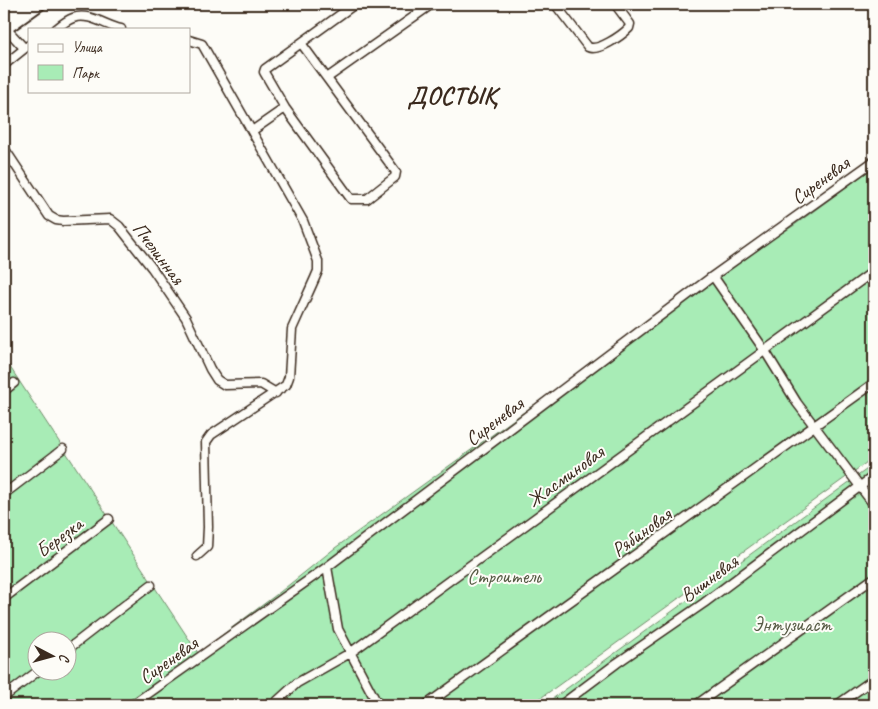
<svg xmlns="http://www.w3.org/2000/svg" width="878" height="709" viewBox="0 0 878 709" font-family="Caveat,sans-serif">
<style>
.green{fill:#a8ecb6;stroke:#728b6a;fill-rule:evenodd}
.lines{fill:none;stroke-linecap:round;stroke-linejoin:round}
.minor-casing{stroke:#3b2a1e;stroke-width:11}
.primary-casing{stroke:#3b2a1e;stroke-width:16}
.minor{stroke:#fdfcf7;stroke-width:8}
.primary{stroke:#fdfcf7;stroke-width:12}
.labels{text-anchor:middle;stroke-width:4;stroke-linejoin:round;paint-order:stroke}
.street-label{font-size:20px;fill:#3b2a1e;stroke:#fdfcf7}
.park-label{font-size:20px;fill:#565a44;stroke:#fdfcf7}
.district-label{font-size:25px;font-weight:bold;letter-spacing:1px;fill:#3b2a1e;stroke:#fdfcf7}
</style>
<rect width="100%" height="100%" fill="#fdfcf7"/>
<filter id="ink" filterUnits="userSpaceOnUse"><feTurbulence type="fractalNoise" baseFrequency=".02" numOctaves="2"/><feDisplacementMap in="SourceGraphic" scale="10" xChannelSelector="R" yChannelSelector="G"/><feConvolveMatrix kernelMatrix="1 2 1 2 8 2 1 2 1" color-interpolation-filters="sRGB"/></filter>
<g filter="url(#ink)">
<path class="green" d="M 874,167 L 874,457 L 531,705 L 4,705 L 4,358 L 198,653 L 280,592 L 335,548 L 713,276 L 793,226 ZM 38,642 L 68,642 L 68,672 L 38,672 Z
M 874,464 L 874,705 L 544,705 Z"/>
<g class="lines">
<defs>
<path id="minor" d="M 555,4 L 588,47 C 598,52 621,36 629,28 L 630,24 L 615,4
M 4,26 L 24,48
M 56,29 C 61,25 67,20 73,18 C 89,12 106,26 121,29
M 189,40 L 202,44 L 303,221 L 318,261 L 318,271 L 315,278 L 292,329 L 289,377 L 286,385 L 211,435 L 206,442 L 208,527 L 207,547 L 197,556
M 301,43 L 396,172 L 395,177 L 367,199 L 351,199 L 285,108 L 264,72 L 265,69 L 355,4
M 4,65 L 29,45
M 327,78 L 432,4
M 252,131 L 285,108
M 4,148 L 49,216 L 56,220 L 63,221 L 110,219 L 119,226 L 152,268 L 186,318 L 210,369 L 217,380 L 225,385 L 261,384 L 276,393
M 713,276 L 765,351 L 797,403 L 874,505
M 4,391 L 14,383
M 4,494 L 63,449
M 327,567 L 338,629 L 378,705
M 4,598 L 109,519
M 68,649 L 151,585
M 4,697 L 38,671
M 132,705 L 327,567 L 713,276 L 874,161
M 273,705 L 297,683 L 350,653 L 874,271
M 426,705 L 874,383
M 561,705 L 617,663 L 704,603 L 874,476
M 696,705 L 874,578
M 837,705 L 874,679"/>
<path id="primary" d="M 4,17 L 22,4
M 4,29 L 39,4"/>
</defs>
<use href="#minor" class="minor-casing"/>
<use href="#primary" class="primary-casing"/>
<use href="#minor" class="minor"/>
<use href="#primary" class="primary"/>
</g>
</g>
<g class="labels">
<g class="street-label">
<text transform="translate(820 180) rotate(-36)" y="7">Сиреневая</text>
<text transform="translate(159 253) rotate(53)" y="7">Пчелинная</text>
<text transform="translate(494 421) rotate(-37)" y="7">Сиреневая</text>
<text transform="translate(565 476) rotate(-36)" y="7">Жасминовая</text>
<text transform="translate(641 532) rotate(-36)" y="7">Рябиновая</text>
<text transform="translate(59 537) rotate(-37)" y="7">Березка</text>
<text transform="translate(709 578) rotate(-36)" y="7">Вишневая</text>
<text transform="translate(168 660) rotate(-35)" y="7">Сиреневая</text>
</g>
<g class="park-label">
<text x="504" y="583">Строитель</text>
<text x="792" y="631">Энтузиаст</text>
</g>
<g class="district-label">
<text x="453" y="104">ДОСТЫҚ</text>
</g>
</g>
<rect width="878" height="709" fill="none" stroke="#fdfcf7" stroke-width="20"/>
<rect x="10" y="10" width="858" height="689" fill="none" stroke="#3b2a1e" stroke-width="2" filter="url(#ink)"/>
<rect x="28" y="28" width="162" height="65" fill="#fdfcf7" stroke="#afa8a0"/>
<rect x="38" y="44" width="25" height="8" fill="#fdfcf7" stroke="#afa8a0"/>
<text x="72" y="52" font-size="15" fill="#3b2a1e">Улица</text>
<rect x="38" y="65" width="25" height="15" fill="#a8ecb6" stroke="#afa8a0"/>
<text x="72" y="78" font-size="15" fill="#3b2a1e">Парк</text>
<g transform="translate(52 656) rotate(96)"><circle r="24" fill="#fdfcf7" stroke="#afa8a0"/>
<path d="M0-4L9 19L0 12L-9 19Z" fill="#3b2a1e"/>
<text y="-8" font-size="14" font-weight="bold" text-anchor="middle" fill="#3b2a1e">С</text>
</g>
</svg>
